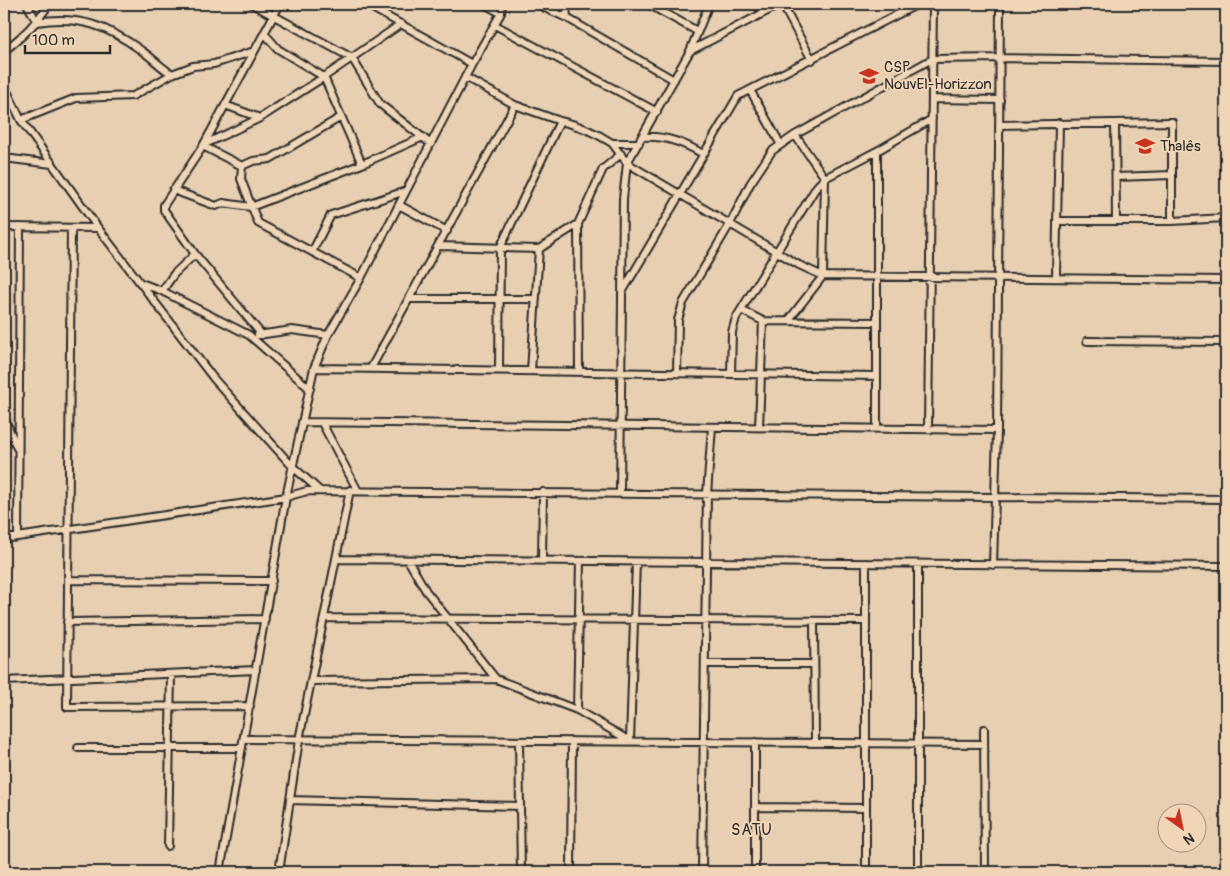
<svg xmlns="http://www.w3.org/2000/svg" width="1230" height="876" viewBox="0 0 1230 876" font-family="Pangolin,sans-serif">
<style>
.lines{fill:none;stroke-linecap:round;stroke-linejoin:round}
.street-casing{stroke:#2b2b2b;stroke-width:10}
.street{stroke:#f0d6b7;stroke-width:6}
.labels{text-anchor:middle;stroke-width:4;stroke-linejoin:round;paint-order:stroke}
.poi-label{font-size:15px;fill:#2b2b2b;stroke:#f0d6b7;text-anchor:start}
.neighbourhood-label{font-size:16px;letter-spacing:1px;fill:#2b2b2b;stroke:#f0d6b7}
</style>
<rect width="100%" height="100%" fill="#e8cfb1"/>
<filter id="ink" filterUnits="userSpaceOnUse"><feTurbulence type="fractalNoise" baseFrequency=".02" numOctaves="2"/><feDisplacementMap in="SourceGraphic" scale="10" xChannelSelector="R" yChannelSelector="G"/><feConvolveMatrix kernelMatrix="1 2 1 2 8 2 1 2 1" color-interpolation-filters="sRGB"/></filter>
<g filter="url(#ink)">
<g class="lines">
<defs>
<path id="street" d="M 27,4 L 37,22 C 79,15 108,26 142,51 C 153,58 161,68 172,74
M 252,4 L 352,58 L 380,104 L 431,144
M 365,4 L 472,64
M 484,4 L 501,13
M 536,4 L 567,18 L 674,80
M 566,4 L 567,18
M 648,4 L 697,31
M 752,4 L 767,11
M 782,4 L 812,60
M 495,25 L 657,112
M 264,33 L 278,49 L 324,77 L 362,164
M 4,51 C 23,36 36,24 49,4
M 690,51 L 781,4
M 465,77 L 515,105 L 560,121
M 4,85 L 21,120 L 98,228 L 214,379 L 292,466 L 320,491
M 750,90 L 781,145
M 932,99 L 1000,100
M 225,105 L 260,118 L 324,77 L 401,24
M 21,120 L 76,98 L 133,96 L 172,74 L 193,66 L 214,64 L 254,51
M 1115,123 L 1116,221
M 999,125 L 1172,122 L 1172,221
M 642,137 C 664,135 685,143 703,154
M 639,143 L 612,143 L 627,163 L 799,265 L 823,276 L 1226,280
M 205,144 L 260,118
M 203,146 L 242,166
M 877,151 L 877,429
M 4,158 L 52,164
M 242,166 L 241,179 L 258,223 L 361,278
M 242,166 L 253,161 L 270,159 L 341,117
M 1116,177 L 1172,175
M 173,190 L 216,206 L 223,203 L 251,207 L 362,164 L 423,137
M 399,205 L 447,231
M 1057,221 L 1172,221 L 1226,218
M 578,224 L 579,371
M 4,227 L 98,228
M 71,228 L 67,707 L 250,706
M 439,246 L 539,249 L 578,224 L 603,169 L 621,154
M 312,252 L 331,215 L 406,191
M 1056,278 L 1059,123
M 141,283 L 162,291 L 249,335 L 310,389
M 624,289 L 738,96 L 918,4
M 162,291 L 174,274 L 195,254
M 410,299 L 536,299
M 741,310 L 763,321 L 877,322
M 788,321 L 823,276 L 825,178 L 795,135
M 258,335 L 292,330 L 328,335
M 262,335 L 195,254 L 164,210 L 164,205 L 203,146 L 280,4
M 1087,341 L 1226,342
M 314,368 L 877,376
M 371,368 L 515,105
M 499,370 L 500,248 L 560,121 C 579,125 595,132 612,143
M 531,371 L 539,249
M 677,373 L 678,320 L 683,303 L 730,224 L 750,184 L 772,151 L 795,135 L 932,59 L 1000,58 L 1226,61
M 731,374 L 732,332 L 736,318 L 817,186 L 825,178 L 877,151 L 932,119
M 4,417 L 17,448
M 302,422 L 997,430
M 322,423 L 358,491
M 759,427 L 763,321
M 928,429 L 933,4
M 620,493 L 623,199 L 627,163 L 690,51 L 709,4
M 18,537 L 20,227
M 4,539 L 286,497 L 307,491 L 1226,499
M 336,559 L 1226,566
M 408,560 L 426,591 L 496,679 L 577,710 L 630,741 L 636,562
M 542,561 L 543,492
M 866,563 L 866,872
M 918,564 L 918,872
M 993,565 L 997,430 L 1000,4
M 68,580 L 272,581
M 324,618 L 866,621
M 814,621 L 815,743
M 67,622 L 265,619
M 705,664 L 814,664
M 4,681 L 256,670
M 311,681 L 496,679
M 577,710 L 580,561
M 984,729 L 985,872
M 244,739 L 984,744
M 519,741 L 521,872
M 78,748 L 242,748
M 290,800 L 520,806
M 755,807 L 866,808
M 168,846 L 171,674
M 220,872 L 286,497 L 314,368 L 328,335 L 361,278 L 472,64 L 501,13 L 502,4
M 279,872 L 299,740 L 350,490
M 571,872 L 572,741
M 702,872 L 707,494 L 712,427
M 755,872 L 755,742"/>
</defs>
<use href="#street" class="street-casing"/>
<use href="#street" class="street"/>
</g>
</g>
<defs>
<symbol id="school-bare" viewBox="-9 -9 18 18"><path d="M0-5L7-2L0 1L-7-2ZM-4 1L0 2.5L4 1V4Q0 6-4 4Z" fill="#c8321e" stroke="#f0d6b7" stroke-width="2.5" paint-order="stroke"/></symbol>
</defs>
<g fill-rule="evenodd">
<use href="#school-bare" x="855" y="62" width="28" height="28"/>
<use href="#school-bare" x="1131" y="132" width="28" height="28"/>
</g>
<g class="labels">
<g class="poi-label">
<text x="884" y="72">CSP<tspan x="884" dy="17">NouvEl-Horizzon</tspan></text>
<text x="1160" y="151">Thalês</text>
</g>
<g class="neighbourhood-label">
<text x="752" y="835">SATU</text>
</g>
</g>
<rect width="1230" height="876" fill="none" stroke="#f0d6b7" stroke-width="20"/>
<rect x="10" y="10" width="1210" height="856" fill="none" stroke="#2b2b2b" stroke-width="2" filter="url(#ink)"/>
<g transform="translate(1182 828) rotate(147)"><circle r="24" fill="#f0d6b7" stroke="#a1927f"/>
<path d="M0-4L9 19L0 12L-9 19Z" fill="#c8321e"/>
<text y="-8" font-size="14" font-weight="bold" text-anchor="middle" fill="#2b2b2b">N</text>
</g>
<path d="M25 45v8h85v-8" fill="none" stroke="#2b2b2b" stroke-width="2.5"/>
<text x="32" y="45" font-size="15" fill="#2b2b2b" stroke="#f0d6b7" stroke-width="4" paint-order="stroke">100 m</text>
</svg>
